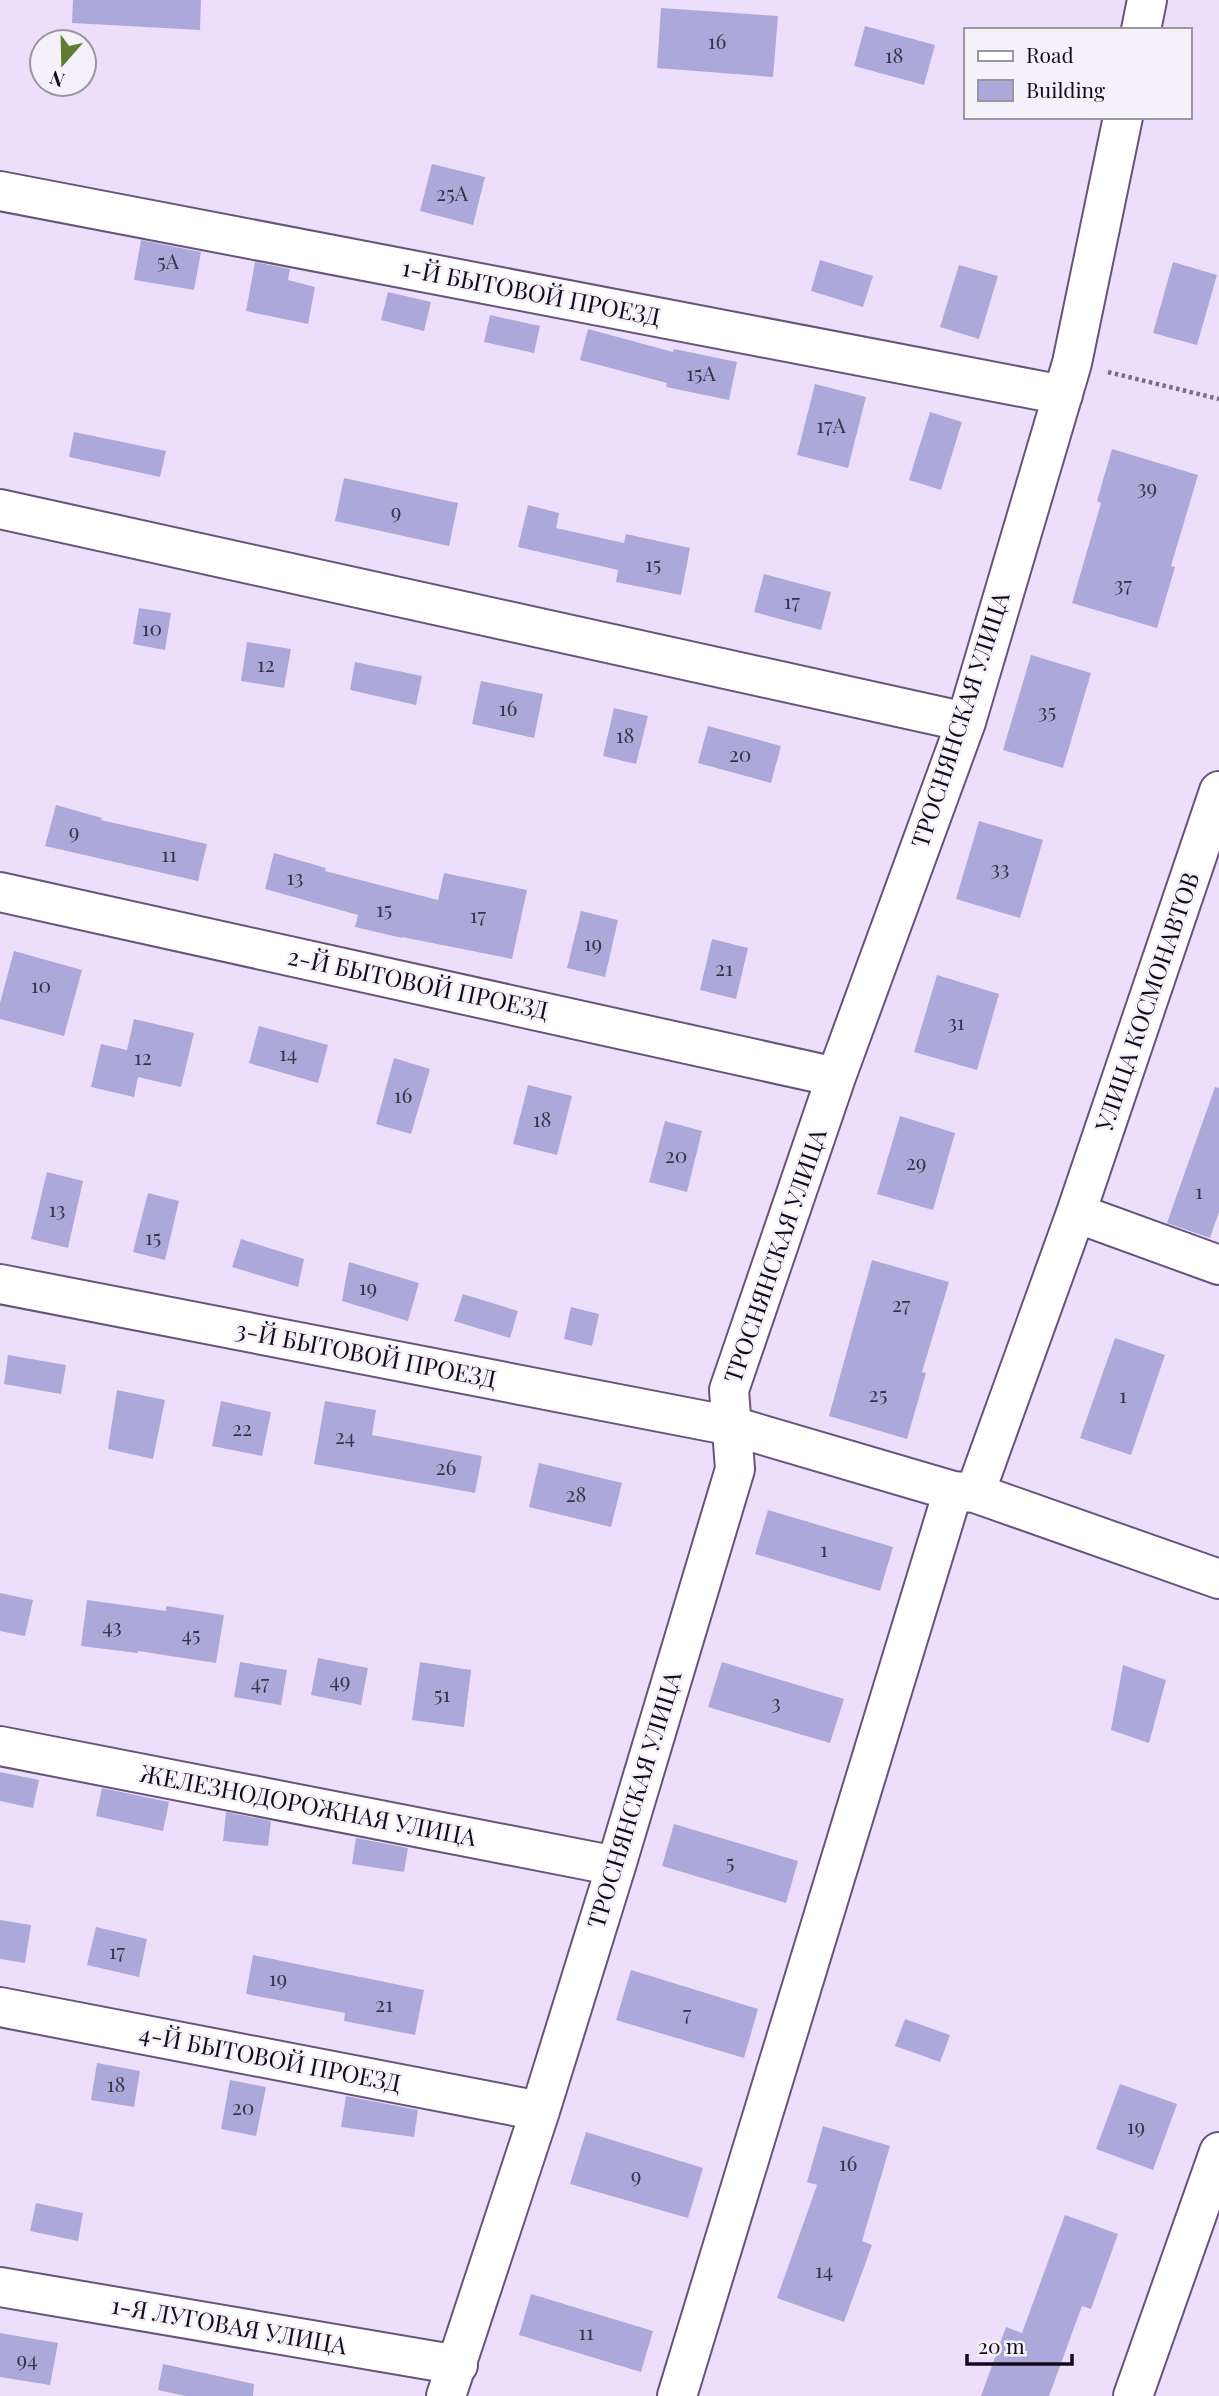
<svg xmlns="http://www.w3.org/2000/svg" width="1219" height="2396" viewBox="0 0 1219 2396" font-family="'Playfair Display',serif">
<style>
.building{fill:#aca9da}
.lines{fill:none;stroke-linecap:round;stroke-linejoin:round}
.minor-casing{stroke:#68537c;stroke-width:42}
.path{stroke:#796e84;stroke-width:4.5;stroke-dasharray:3.5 3.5;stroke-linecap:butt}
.minor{stroke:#fff;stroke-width:38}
.labels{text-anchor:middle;stroke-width:5;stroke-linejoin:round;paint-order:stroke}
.number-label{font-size:21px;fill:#39324a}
.street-label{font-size:24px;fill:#130a1a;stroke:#f5f1fa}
</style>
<rect width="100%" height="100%" fill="#eddffc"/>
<path class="building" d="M 73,0 L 201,0 L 200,30 L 72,23 Z
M 661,8 L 778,16 L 773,77 L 657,68 Z
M 865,26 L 935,45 L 924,85 L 854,66 Z
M 432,164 L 485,177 L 473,225 L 420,211 Z
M 141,240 L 201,252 L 194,290 L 134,280 Z
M 820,260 L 873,276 L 863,307 L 811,291 Z
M 255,262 L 290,269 L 288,280 L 315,287 L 308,324 L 246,311 Z
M 1173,262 L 1217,275 L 1197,345 L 1153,333 Z
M 959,265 L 998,276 L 979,339 L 940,327 Z
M 388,292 L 431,302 L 424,331 L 381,320 Z
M 490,315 L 540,326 L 534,353 L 484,342 Z
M 588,329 L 673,352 L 674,349 L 737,362 L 729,400 L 666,387 L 667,383 L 580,360 Z
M 815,384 L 866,397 L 848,468 L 797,455 Z
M 930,412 L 962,422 L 941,490 L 909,480 Z
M 74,432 L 166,451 L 160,477 L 69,457 Z
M 1112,449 L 1198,475 L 1171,566 L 1175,567 L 1157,628 L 1072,603 L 1101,503 L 1097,501 Z
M 344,478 L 458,503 L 449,546 L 335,521 Z
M 528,505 L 559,513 L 556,528 L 624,543 L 626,534 L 690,548 L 681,595 L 616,582 L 618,570 L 518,547 Z
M 764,574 L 831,592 L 821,630 L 754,612 Z
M 139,608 L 171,613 L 165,650 L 133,644 Z
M 247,642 L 291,649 L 284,688 L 241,681 Z
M 1031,655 L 1091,673 L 1063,768 L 1003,750 Z
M 355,662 L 422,676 L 416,705 L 350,690 Z
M 481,681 L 543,694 L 534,738 L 472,724 Z
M 614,708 L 648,716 L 636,764 L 603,756 Z
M 708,726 L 781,746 L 771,783 L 698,763 Z
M 56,805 L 102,818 L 101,820 L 207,844 L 198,881 L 45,846 Z
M 979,821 L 1043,840 L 1020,918 L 956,899 Z
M 274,853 L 326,868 L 325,871 L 438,900 L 444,873 L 527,890 L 512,959 L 402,937 L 402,938 L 355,927 L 358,915 L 265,889 Z
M 581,911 L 618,920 L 605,977 L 567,968 Z
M 712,939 L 748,948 L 736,999 L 700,990 Z
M 14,951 L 82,970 L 64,1036 L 0,1019 L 0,1003 Z
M 937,975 L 999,994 L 977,1070 L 914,1052 Z
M 134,1019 L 194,1033 L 181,1087 L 138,1077 L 134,1097 L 91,1087 L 101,1044 L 127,1050 Z
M 259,1026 L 328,1045 L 318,1083 L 249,1063 Z
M 394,1058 L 430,1069 L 411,1134 L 376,1124 Z
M 528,1085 L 572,1096 L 557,1155 L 513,1144 Z
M 1215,1087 L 1219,1088 L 1219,1212 L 1210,1238 L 1167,1223 Z
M 900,1116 L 955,1133 L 933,1210 L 877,1194 Z
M 665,1121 L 702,1131 L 687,1192 L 649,1182 Z
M 47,1172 L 83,1181 L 68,1248 L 31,1239 Z
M 148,1193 L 179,1201 L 165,1260 L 133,1252 Z
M 241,1239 L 304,1259 L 298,1287 L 232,1267 Z
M 872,1260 L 949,1282 L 922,1372 L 926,1373 L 907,1439 L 829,1416 Z
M 349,1262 L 419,1283 L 408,1321 L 342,1301 Z
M 463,1294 L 518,1311 L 510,1338 L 454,1321 Z
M 571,1307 L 599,1314 L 592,1346 L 564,1339 Z
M 1115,1338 L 1165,1355 L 1131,1455 L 1080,1438 Z
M 8,1355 L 66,1365 L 61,1394 L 4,1384 Z
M 117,1390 L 165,1400 L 153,1459 L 108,1449 Z
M 221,1401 L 271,1412 L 262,1456 L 212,1446 Z
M 325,1401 L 376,1410 L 372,1435 L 482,1456 L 475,1493 L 314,1464 Z
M 539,1463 L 622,1483 L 611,1527 L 529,1507 Z
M 768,1510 L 893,1547 L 880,1591 L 755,1554 Z
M 0,1593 L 33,1600 L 25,1636 L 0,1631 Z
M 87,1600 L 166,1611 L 166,1606 L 224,1615 L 216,1663 L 138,1651 L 138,1653 L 81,1646 Z
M 318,1658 L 368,1668 L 361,1705 L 311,1695 Z
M 240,1662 L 287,1670 L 281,1705 L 234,1697 Z
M 420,1662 L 471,1670 L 464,1727 L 412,1720 Z
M 722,1662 L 844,1699 L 830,1743 L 708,1707 Z
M 1123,1665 L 1166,1680 L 1149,1743 L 1111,1730 Z
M 0,1772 L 39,1780 L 33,1808 L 0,1801 Z
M 102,1788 L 169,1802 L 163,1831 L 96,1816 Z
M 226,1812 L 271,1821 L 268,1846 L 223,1841 Z
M 674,1824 L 798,1861 L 786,1903 L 662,1866 Z
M 356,1838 L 408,1848 L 404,1872 L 352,1864 Z
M 0,1920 L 31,1925 L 25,1963 L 0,1959 Z
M 96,1927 L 147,1939 L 139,1977 L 87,1965 Z
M 253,1955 L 424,1990 L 415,2035 L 344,2021 L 345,2013 L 246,1994 Z
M 631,1970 L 758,2009 L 744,2058 L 616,2020 Z
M 905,2019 L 950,2035 L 940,2062 L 895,2046 Z
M 97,2063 L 140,2071 L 134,2107 L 91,2100 Z
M 230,2080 L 266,2087 L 256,2136 L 221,2129 Z
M 1120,2084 L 1177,2104 L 1153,2170 L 1096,2149 Z
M 346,2096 L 418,2110 L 414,2137 L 341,2127 Z
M 823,2126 L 890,2146 L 862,2241 L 872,2245 L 844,2322 L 777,2298 L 817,2185 L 807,2182 Z
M 586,2132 L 703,2168 L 688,2218 L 570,2184 Z
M 36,2203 L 83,2213 L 78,2241 L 30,2231 Z
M 1065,2215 L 1118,2234 L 1091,2309 L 1082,2306 L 1049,2396 L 981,2396 L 1006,2327 L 1022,2333 Z
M 531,2294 L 653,2331 L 641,2372 L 519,2335 Z
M 0,2333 L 58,2343 L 50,2385 L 0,2377 Z
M 163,2364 L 254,2384 L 253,2396 L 185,2396 L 158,2390 Z"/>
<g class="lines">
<defs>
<path id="minor" d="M 1141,30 L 1147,0
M 0,191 L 1063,395
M 0,509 L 966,722
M 0,892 L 836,1077
M 1076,1213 L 1219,1265
M 0,1284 L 732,1426 L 953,1491 L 677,2396
M 953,1491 L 975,1493 L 1219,1579
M 975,1493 L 1076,1213 L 1219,791
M 0,1746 L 616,1866
M 0,2007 L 540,2111
M 0,2287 L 458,2365
M 446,2396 L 540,2111 L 616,1866 L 735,1469 L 729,1390 L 836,1077 L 966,722 L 1072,363 L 1123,117
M 1133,2396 L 1219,2152"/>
</defs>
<use href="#minor" class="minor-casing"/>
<path class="path" d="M 1108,372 L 1219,399"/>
<use href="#minor" class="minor"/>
</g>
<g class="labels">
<g class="number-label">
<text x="717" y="49">16</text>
<text x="894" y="63">18</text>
<text x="452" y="201">25А</text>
<text x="168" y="269">5А</text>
<text x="701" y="381">15А</text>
<text x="831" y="433">17А</text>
<text x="1147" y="495">39</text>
<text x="396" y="519">9</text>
<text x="653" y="572">15</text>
<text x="1123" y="592">37</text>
<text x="792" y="609">17</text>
<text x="152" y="636">10</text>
<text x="266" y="672">12</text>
<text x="508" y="716">16</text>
<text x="1047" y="719">35</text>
<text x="625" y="743">18</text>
<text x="740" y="762">20</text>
<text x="74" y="839">9</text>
<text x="169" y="862">11</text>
<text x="1000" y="876">33</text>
<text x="295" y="885">13</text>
<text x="384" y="917">15</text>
<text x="478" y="923">17</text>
<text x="593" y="951">19</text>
<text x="724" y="976">21</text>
<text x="41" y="993">10</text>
<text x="956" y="1030">31</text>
<text x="288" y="1061">14</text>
<text x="143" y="1065">12</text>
<text x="403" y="1103">16</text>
<text x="542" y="1127">18</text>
<text x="676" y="1163">20</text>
<text x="916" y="1170">29</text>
<text x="1199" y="1199">1</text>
<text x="57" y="1217">13</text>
<text x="153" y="1245">15</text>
<text x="368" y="1295">19</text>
<text x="901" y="1312">27</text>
<text x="878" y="1402">25</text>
<text x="1123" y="1403">1</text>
<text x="242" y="1436">22</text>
<text x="345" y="1444">24</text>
<text x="446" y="1475">26</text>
<text x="576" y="1502">28</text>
<text x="824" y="1557">1</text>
<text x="112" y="1634">43</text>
<text x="191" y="1642">45</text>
<text x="340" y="1688">49</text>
<text x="260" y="1690">47</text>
<text x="442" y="1702">51</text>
<text x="776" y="1710">3</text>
<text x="730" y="1870">5</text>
<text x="117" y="1959">17</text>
<text x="278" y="1986">19</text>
<text x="384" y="2012">21</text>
<text x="687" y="2021">7</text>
<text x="116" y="2092">18</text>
<text x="243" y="2115">20</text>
<text x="1136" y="2134">19</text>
<text x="848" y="2171">16</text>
<text x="636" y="2183">9</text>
<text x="824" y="2278">14</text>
<text x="586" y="2340">11</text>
<text x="27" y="2367">94</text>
</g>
<g class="street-label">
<text transform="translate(531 293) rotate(11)" y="8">1-Й БЫТОВОЙ ПРОЕЗД</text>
<text transform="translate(961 720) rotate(-72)" y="8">ТРОСНЯНСКАЯ УЛИЦА</text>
<text transform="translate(418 984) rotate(12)" y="8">2-Й БЫТОВОЙ ПРОЕЗД</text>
<text transform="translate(1148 1002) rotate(-71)" y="8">УЛИЦА КОСМОНАВТОВ</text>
<text transform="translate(776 1256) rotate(-71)" y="8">ТРОСНЯНСКАЯ УЛИЦА</text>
<text transform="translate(366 1355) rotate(11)" y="8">3-Й БЫТОВОЙ ПРОЕЗД</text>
<text transform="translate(635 1800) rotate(-73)" y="8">ТРОСНЯНСКАЯ УЛИЦА</text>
<text transform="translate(308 1806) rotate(11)" y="8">ЖЕЛЕЗНОДОРОЖНАЯ УЛИЦА</text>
<text transform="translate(270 2059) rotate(11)" y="8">4-Й БЫТОВОЙ ПРОЕЗД</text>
<text transform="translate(229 2326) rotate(10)" y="8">1-Я ЛУГОВАЯ УЛИЦА</text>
</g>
</g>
<rect x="964" y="28" width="228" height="91" fill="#f5f1fa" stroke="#9b95a0" stroke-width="2"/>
<rect x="978" y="51" width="35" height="10" fill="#ffffff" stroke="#9b95a0" stroke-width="2"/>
<text x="1026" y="63" font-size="21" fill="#130a1a">Road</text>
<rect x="978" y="80" width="35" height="21" fill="#aca9da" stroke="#9b95a0" stroke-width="2"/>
<text x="1026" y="98" font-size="21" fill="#130a1a">Building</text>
<g transform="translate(63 63) rotate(200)"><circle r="33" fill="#f5f1fa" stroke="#9b95a0" stroke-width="2"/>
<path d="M0-5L12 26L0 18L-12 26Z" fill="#5f7d32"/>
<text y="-10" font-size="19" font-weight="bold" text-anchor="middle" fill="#130a1a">N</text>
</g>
<path d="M967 2354v10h105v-10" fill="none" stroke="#130a1a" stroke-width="3.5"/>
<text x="978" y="2354" font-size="21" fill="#130a1a" stroke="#f5f1fa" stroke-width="5" paint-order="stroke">20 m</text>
</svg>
